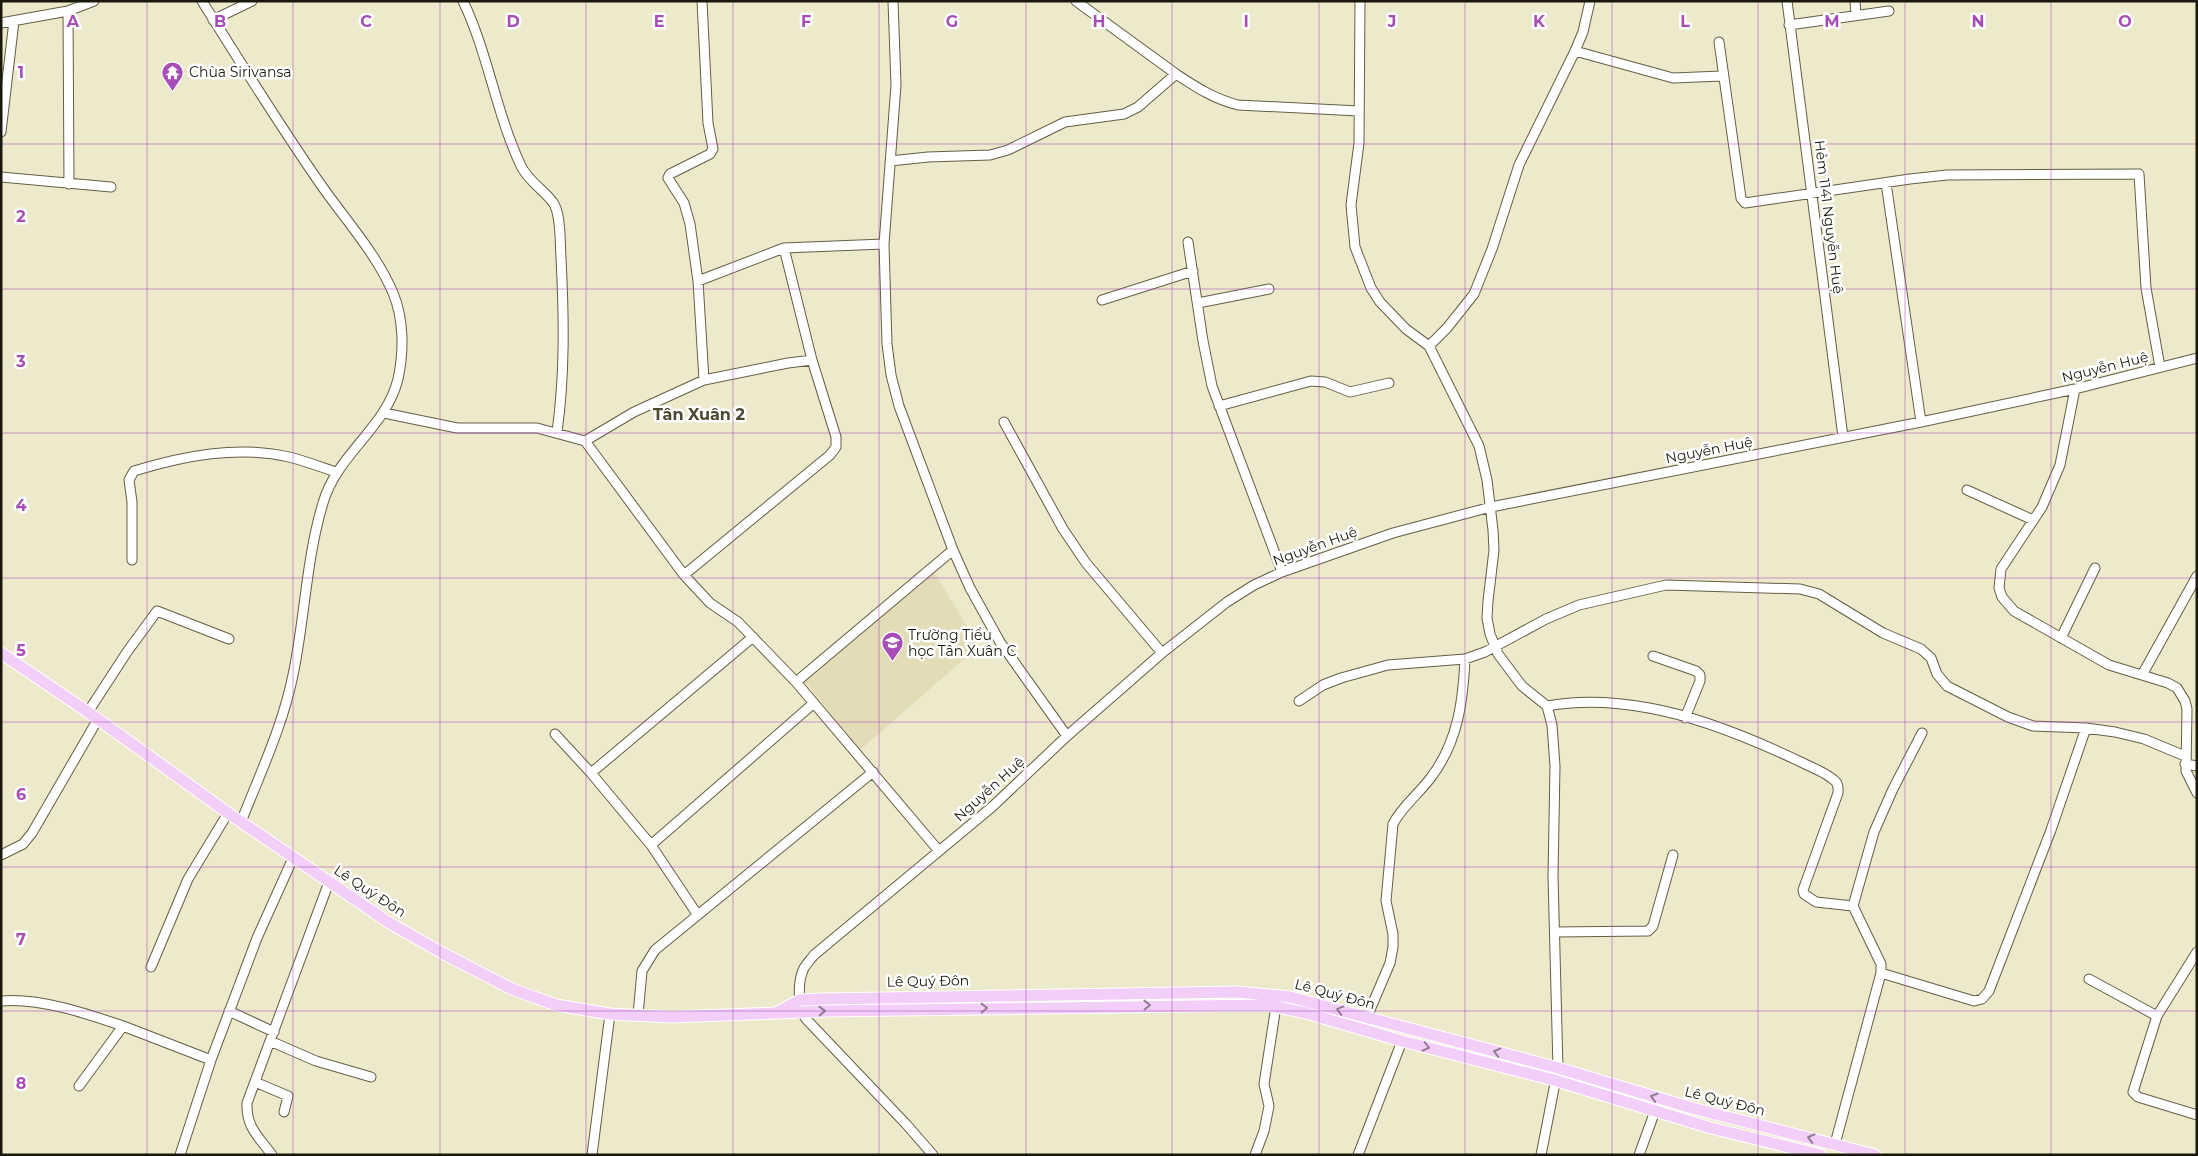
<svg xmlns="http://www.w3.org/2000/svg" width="2198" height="1156" viewBox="0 0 2198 1156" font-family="Montserrat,sans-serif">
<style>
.built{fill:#e2ddb7}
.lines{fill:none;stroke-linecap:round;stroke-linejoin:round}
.minor-casing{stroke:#635f45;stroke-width:11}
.major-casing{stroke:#fff;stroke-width:13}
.minor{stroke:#fff;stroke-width:9}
.major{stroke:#f2cef9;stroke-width:11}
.oneway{stroke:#917c8f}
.grid{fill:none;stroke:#a64db8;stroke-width:1;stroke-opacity:0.55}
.labels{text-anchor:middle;stroke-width:5;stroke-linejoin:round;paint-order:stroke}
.poi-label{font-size:14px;fill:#1a180d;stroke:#fff;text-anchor:start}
.street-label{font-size:14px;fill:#1a180d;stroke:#fff}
.quarter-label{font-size:16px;font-weight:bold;fill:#4c482f;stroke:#fff}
.grid-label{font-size:16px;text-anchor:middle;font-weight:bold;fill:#a64db8;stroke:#fff;stroke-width:5;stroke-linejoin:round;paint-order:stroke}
</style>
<rect width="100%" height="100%" fill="#ede9cb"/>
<path class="built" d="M 934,572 L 979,646 L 860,750 L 803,679 Z"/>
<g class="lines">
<defs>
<path id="minor" d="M 202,1 C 240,62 278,123 319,182 C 343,217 377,254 393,293 C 404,319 404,351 398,379 C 386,428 337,454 323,503 C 306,559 305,618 293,675 C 283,725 260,774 241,822
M 463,1 C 488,53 496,113 521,166 C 529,183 550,194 555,206 C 561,219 560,244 561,258 C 564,317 565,374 557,432
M 702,1 L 708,123 L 713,149 L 710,154 L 670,174 L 668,178 L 684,203 L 690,224 L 698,281 L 704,380
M 893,1 L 896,85 L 884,244 L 887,344 L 891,375 L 899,406 L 953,550
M 1076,1 L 1176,74
M 1360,1 L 1359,143 L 1351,205 L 1355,247 L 1371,288 L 1380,302 L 1406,329 L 1429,346 L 1479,446 L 1487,480 L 1493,530 L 1494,550 L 1488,601 L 1487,618 L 1490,634 L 1498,654 L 1522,686 L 1547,706 L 1552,725 L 1555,766 L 1553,876 L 1558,1068 L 1541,1155
M 1787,1 L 1843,437
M 1855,1 L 1856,15
M 68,11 L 69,184
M 213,20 L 252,1
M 1,23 L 68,11 L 94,1
M 1789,25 L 1889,11
M 1719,42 L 1741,198 L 1745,203 L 1910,179 L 1947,175 L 2139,174 L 2146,288 L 2160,367
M 1575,51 L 1673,78 L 1722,76
M 1,132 L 14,21
M 890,161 L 928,157 L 990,155 L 1008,150 L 1065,122 L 1124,114 L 1138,107 L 1176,74 C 1196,87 1214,99 1238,105 L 1359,111
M 1,177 L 111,187
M 1886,183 L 1921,422
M 1188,242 L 1203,341 L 1212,386 L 1282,572
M 698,281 L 784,248 L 884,244
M 1102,300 L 1193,271
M 1198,303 L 1269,289
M 1429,346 L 1447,328 L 1474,294 L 1492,249 L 1519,165 L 1575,51 L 1583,32 L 1590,1
M 2075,389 L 2060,465 L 2042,507 L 2001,569 L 1999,588 L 2002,597 L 2014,611 L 2109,665 L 2168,683 L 2177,688 L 2185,701 L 2187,709 L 2186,771 L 2197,793
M 1219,406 L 1311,381 L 1325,382 L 1350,392 L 1389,383
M 384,413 L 457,428 L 537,428 L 585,441 L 684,575 L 710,603 L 738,622 L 796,682 L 939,851
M 1004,422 L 1063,529 L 1086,563 L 1162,653
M 585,441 L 634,412 L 704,380 L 788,363 L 812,360
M 1967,490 L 2033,520
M 132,560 L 132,502 L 129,480 L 134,471 C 183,456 238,445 289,457 C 305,461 321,467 336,472
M 684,575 L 830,455 L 836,447 L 836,437 L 812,360 L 784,248
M 753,637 L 591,773 L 651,845 L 814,703
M 2061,638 L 2095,568
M 1653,656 L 1696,671 L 1700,675 L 1700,681 L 1685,718
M 2142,675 L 2197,576
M 796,682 L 953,550 L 970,588 L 1000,642 L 1067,736
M 1299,701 L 1323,685 L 1341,678 L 1388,665 L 1465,659 L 1485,652 L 1546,619 L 1579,605 L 1666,585 L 1800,589 L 1819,594 L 1883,633 L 1921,649 L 1931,658 L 1937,674 L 1947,686 L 2008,717 L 2033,726 L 2086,728 L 2115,732 L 2144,739 L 2185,756
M 1547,706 C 1579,700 1617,702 1649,708 C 1700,717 1757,741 1803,763 C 1813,768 1829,774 1836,782 C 1839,786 1838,789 1838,793 L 1803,890 L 1804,894 L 1816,902 L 1853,906
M 88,712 L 127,652 L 157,611 L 229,639
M 555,734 L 591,773
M 2185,764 L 2197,766
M 651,845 L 697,914
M 1,855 L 23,844 L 32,833 L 98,719
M 1555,932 L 1648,931 L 1653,926 L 1673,855
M 2197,952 L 2157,1016 L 2133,1092 L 2138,1097 L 2197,1115
M 151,967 L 188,879 L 228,813
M 1881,973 L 1974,1001 L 1982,999 L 1989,991 L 2051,830 L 2086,728
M 2089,979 L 2157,1016
M 1,1001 C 38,997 88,1014 123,1026
M 229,1011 L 274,1032
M 638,1015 L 642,971 L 655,950 L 873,772
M 1367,1017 L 1390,963 L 1393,947 L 1393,934 L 1386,901 L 1393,824 C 1402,806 1420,793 1432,776 C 1458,741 1463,701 1465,659
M 270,1041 L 316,1061 L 371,1077
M 255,1082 L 288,1096 L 284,1112
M 79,1086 L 123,1026 L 211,1060
M 1835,1144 L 1881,973 L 1881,964 L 1853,906 L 1874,832 L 1893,789 L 1922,733
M 180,1155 L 211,1060 L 257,938 L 293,858
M 272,1155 C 258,1136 246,1127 247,1103 L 329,882
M 592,1155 L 610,1014
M 933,1155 L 906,1124 L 806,1019 C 798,1006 797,982 804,968 C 807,963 811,959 814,955 L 992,807 L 1067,736 L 1162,653 L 1227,602 L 1254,585 L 1282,572 L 1393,533 L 1491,507 L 1921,422 L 2075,389 L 2197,358
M 1255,1155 L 1264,1131 L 1269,1106 L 1264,1084 L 1276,1006
M 1358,1155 L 1402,1041
M 1639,1155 L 1655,1111"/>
<path id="major" d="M 1,653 L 88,712 L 228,813 L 388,922 L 444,954 L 512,989 L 556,1005 L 610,1014 L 672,1017 L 826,1011 L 1267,1005 L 1306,1013 L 1402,1041 L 1554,1080 L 1711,1128 L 1821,1155
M 779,1011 L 800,1000 L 822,999 L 1237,992 L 1290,997 L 1558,1068 L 1692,1108 L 1875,1155"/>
</defs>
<use href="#minor" class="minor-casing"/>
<use href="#major" class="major-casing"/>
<use href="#minor" class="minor"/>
<use href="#major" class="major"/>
</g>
<defs><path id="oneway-chevron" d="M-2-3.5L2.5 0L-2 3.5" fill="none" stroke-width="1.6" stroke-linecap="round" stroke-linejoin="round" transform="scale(1.25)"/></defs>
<g class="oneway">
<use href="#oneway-chevron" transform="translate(1147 1005) rotate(-1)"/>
<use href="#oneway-chevron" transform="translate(984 1008) rotate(-1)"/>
<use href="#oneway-chevron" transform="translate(1340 1010) rotate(-165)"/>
<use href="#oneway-chevron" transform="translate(822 1011) rotate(-2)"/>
<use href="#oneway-chevron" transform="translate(1426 1047) rotate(14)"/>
<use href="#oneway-chevron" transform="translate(1497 1052) rotate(-166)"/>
<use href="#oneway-chevron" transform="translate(1654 1097) rotate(-163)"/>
<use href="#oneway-chevron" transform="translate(1811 1138) rotate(-166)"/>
</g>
<path class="grid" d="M 147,1 L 147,1155M 293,1 L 293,1155M 440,1 L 440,1155M 586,1 L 586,1155M 733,1 L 733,1155M 879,1 L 879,1155M 1026,1 L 1026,1155M 1172,1 L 1172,1155M 1319,1 L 1319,1155M 1465,1 L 1465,1155M 1612,1 L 1612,1155M 1758,1 L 1758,1155M 1905,1 L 1905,1155M 2051,1 L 2051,1155M 1,144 L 2197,144M 1,289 L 2197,289M 1,433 L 2197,433M 1,578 L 2197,578M 1,722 L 2197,722M 1,867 L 2197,867M 1,1011 L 2197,1011"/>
<defs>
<symbol id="temple-pin" viewBox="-11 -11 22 30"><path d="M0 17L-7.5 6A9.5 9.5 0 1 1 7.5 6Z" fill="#a64db8" stroke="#fff"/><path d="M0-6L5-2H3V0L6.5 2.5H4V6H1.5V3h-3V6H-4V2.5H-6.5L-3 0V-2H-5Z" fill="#fff"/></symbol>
<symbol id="school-pin" viewBox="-11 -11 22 30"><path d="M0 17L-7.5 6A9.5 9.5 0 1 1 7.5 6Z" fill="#a64db8" stroke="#fff"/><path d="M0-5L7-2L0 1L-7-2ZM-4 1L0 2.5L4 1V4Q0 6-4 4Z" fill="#fff"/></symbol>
</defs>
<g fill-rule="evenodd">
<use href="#temple-pin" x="160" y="60" width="25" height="34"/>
<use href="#school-pin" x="880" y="630" width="25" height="34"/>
</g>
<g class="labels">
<g class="poi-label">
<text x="189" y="77">Chùa Sirivansa</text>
<text x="908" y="640">Trường Tiểu<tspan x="908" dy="16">học Tân Xuân C</tspan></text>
</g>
<g class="street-label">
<text transform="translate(1829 217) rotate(83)" y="5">Hẻm 1141 Nguyễn Huệ</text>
<text transform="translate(2105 367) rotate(-14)" y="5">Nguyễn Huệ</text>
<text transform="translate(1709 450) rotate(-11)" y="5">Nguyễn Huệ</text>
<text transform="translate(1315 546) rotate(-20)" y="5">Nguyễn Huệ</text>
<text transform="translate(989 789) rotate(-42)" y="5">Nguyễn Huệ</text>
<text transform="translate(370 891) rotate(33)" y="5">Lê Quý Đôn</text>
<text transform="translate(928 981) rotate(-1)" y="5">Lê Quý Đôn</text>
<text transform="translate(1335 994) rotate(15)" y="5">Lê Quý Đôn</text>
<text transform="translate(1725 1101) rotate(14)" y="5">Lê Quý Đôn</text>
</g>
<g class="quarter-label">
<text x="699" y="420">Tân Xuân 2</text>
</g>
</g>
<g class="grid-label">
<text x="73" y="27">A</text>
<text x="220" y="27">B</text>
<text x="366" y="27">C</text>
<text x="513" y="27">D</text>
<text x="659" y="27">E</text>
<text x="806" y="27">F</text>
<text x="952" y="27">G</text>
<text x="1099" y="27">H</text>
<text x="1246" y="27">I</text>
<text x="1392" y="27">J</text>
<text x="1539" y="27">K</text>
<text x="1685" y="27">L</text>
<text x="1832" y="27">M</text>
<text x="1978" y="27">N</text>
<text x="2125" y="27">O</text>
<text x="21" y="78">1</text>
<text x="21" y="222">2</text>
<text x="21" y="367">3</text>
<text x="21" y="511">4</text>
<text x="21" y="656">5</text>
<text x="21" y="800">6</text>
<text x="21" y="945">7</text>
<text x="21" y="1089">8</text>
</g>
<rect width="2198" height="1156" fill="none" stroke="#1a180d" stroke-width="5"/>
</svg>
